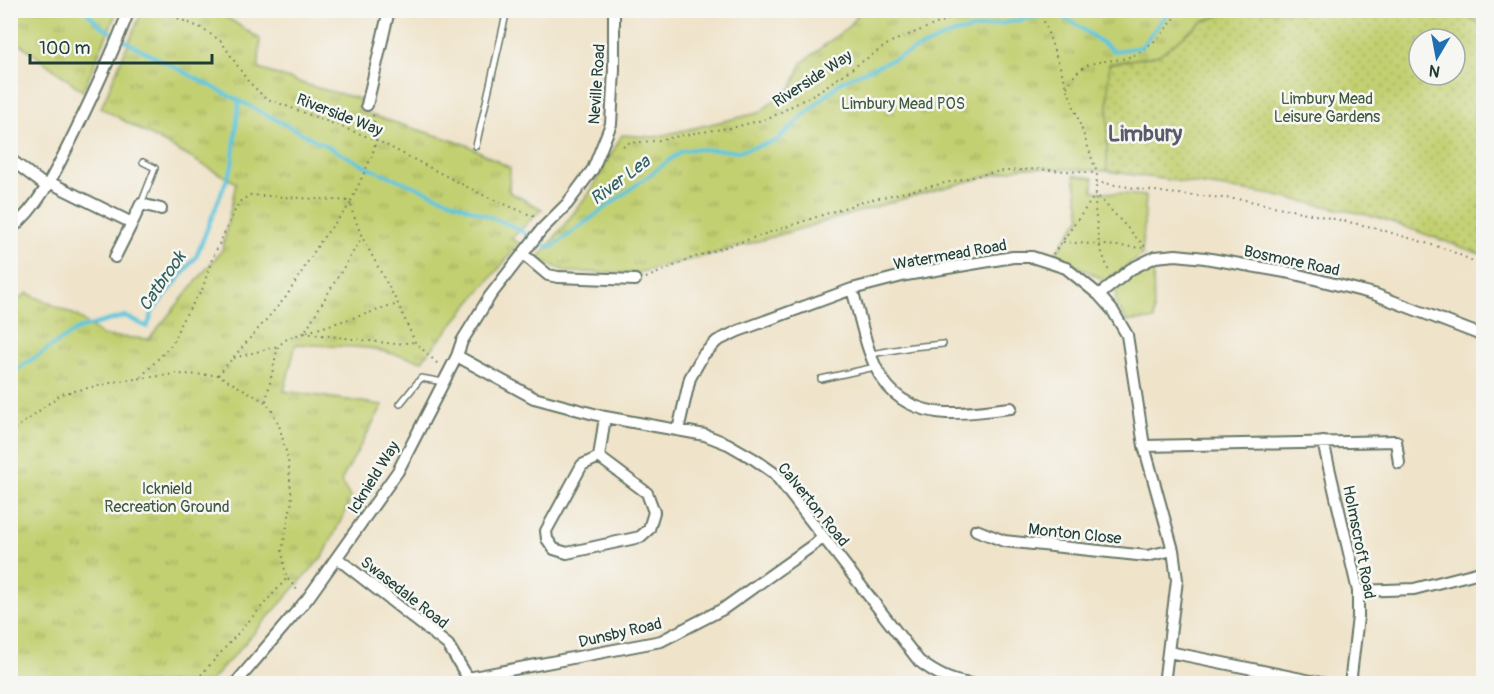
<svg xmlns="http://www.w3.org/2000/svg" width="1494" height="694" viewBox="0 0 1494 694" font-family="Pangolin,sans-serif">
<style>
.grass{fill:#c3d071;stroke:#718652;stroke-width:1.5}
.park{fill:url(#park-tufts);stroke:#718652;stroke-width:1.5}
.garden{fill:url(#garden-dots);stroke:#718652;stroke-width:1.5;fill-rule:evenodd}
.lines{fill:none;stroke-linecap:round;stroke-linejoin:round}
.stream{stroke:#60c6dd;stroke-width:4}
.lane-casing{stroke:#687768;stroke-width:8}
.street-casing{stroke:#687768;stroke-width:14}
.path{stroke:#687768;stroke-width:2;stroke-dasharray:1.5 4.5;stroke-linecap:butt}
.lane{stroke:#fff;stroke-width:5}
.street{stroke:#fff;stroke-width:10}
.labels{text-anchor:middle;stroke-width:5;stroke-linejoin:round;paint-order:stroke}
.street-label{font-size:16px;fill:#1f3d34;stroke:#f6f6f2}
.park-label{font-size:16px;fill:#405a40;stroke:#f6f6f2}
.water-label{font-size:18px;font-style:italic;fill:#2f5f5e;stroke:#f6f6f2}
.district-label{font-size:22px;font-weight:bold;fill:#585b6b;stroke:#f6f6f2}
</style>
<defs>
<pattern id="park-tufts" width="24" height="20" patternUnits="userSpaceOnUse" patternTransform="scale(1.5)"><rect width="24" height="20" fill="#c3d071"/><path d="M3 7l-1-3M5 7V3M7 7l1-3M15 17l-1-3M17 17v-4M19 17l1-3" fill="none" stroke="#9eaa5e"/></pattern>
<pattern id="garden-dots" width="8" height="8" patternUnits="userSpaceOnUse" patternTransform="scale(1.5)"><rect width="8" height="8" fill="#c3d071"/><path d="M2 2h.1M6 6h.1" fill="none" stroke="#9eaa5e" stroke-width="1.8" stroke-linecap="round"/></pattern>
</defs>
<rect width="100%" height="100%" fill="#f6f6f2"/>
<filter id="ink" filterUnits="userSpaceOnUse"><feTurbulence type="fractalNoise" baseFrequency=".0167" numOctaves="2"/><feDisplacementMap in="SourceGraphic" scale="12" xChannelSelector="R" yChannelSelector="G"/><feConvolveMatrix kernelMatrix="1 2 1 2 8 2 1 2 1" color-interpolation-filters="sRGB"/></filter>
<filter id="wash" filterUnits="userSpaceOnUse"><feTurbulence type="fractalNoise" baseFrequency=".008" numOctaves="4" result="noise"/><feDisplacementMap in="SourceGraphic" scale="24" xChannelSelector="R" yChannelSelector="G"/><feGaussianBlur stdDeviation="1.35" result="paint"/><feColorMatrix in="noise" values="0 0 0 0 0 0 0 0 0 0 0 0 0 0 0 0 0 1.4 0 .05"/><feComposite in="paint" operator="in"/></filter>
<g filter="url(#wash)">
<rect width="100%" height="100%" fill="#efe3c9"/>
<path class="grass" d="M 1074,175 L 1093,178 L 1093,191 L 1146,196 L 1142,255 L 1106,281 L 1055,254 L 1081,217 Z
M 1153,263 L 1154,320 L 1127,321 L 1116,304 L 1116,291 L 1134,273 Z"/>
<path class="park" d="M 11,10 L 117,11 L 83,91 L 11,37 Z
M 142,11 L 217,11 L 260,39 L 259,69 L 314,87 L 360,99 L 358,111 L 467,145 L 510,168 L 509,192 L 542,209 L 511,239 L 520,243 L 422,361 L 369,348 L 296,344 L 284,391 L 383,405 L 341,481 L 351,499 L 324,555 L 209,683 L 11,683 L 11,305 L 27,293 L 77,316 L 102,336 L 149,339 L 222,250 L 236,183 L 101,108 Z
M 861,11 L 1233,11 L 1202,22 L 1159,55 L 1109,64 L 1107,171 L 1023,167 L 913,196 L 724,251 L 637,273 L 567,272 L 538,259 L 590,192 L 622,135 L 655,137 L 758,113 L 792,87 L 802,63 L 849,26 Z
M 1431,11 L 1483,11 L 1483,24 L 1467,17 Z"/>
<path class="garden" d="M 1431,11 L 1467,17 L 1483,24 L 1483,255 L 1377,217 L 1267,194 L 1107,171 L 1109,64 L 1159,55 L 1202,22 L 1233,11 ZM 1419,39 L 1455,39 L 1455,75 L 1419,75 Z"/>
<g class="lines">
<path class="stream" d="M 84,10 L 101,26 L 132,45 L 369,168 L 510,225 L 551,248 L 682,151 L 694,149 L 740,151 L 776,141 L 842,81 L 954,33 L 1055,13 L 1074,23 L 1114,51 L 1141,47 L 1170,10
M 10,374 L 78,329 L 125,316 L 147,327 L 153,311 L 196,257 L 232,166 L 239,101"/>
</g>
</g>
<g filter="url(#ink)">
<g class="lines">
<defs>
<path id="lane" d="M 476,146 L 507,10
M 141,204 L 155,168 L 143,162
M 871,354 L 912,347 L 943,344
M 821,379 L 875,367
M 400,404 L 421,378 L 443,382"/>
<path id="street" d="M 367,105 L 389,10
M 10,159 L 47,187
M 49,182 L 132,223 L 115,257
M 132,223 L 141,204 L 161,209
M 10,230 C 41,205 57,168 74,134 C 94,93 113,53 129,10
M 523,254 L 548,275 L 558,277 L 635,280
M 852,289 C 869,347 872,408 946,413 C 967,414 990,410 1011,408
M 1099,295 L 1131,269 L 1155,257 L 1176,255 L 1205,258 L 1291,273 L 1374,294 L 1484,336
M 457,356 L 534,398 L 605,417 L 705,435 L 728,444 L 754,459 L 774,473 L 919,661 C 936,674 950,681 971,684
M 678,430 L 690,378 L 703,355 L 717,341 L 738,331 L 852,289 L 906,275 L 1013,257 L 1032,257 L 1066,268 L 1099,295 L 1113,311 L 1127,335 L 1144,446 L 1173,550 L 1177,580 L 1164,684
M 1323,442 L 1358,591 L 1358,617 L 1350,684
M 1144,446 L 1396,441 L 1399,463
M 599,457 L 582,465 L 546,531 L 547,539 L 554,549 L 567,553 L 640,537 L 649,529 L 654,512 L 647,493 L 599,457 L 605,417
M 976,530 L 1004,541 L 1147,556 L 1173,550
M 337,558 L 448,645 L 468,678 L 469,683
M 1358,591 L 1414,589 L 1484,571
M 1169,652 L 1326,684
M 468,678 L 661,641 L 723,609 L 823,538
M 235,684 L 308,598 L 398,471 L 457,356 L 462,341 L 490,296 L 542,229 L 567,204 L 593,169 L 611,124 L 614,70 L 614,10"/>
</defs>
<use href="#lane" class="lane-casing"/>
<use href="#street" class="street-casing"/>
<path class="path" d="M 149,10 L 175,17 L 201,28 L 221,41 L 247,80 L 265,98 L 376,140 L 485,196 L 533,216 L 535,221
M 1040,10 L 1097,173 L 1095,209 L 1099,244 L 1109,272
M 1067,87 C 1086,50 1112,68 1138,53 C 1156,43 1169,26 1181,10
M 373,115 L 376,140 L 372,156 L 351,201 L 352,211 L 362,237 L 398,304 L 415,342 L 439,365
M 623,146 L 628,143 L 654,141 L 695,133 L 735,127 L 770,118 L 816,93 L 891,42 L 971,10
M 1096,182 L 1168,193 L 1245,200 L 1372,227 L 1449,250 L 1484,266
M 1063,242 L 1146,248
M 1053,254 L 1096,194 L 1148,250
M 646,278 L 692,258 L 865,201 L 994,172 L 1035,169 L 1097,173
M 307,332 L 398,304
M 304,333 L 395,344 L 415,342
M 234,358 L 278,346
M 218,375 L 286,297 L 322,239 L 352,202
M 141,377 L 173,343 L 181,322 L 202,290 L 212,259 L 239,202 L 250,195 L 351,201
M 266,401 L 278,346 L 288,338 L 304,333 L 362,237
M 10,433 L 61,394 L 119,381 L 176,374 L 218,375 L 264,401 L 271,409 L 279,425 L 288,459 L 292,501 L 282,551 L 286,577 L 298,591
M 193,684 L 287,578"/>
<use href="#lane" class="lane"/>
<use href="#street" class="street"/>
</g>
</g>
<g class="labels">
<g class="street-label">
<text transform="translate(812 78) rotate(-33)" y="6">Riverside Way</text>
<text transform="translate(596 84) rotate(-86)" y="6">Neville Road</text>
<text transform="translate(340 114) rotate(21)" y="6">Riverside Way</text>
<text transform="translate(950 254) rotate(-10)" y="6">Watermead Road</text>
<text transform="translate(1292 260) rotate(12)" y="6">Bosmore Road</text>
<text transform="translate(373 477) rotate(-58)" y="6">Icknield Way</text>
<text transform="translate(814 504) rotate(51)" y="6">Calverton Road</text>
<text transform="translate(1075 533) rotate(6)" y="6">Monton Close</text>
<text transform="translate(1360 542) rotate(79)" y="6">Holmscroft Road</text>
<text transform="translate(405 592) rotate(38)" y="6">Swasedale Road</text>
<text transform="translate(620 632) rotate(-13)" y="6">Dunsby Road</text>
</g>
<g class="park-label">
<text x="1327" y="104">Limbury Mead<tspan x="1327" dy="18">Leisure Gardens</tspan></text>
<text x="903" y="109">Limbury Mead POS</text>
<text x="167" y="494">Icknield<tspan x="167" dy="18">Recreation Ground</tspan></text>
</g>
<g class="water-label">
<text transform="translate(620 180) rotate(-37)" y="6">River Lea</text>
<text transform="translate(162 281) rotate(-55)" y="6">Catbrook</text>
</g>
<g class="district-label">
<text x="1145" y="141">Limbury</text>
</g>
</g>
<rect width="1494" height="694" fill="none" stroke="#f6f6f2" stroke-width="36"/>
<g transform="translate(1437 57) rotate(190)"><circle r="28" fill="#f6f6f2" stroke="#a0aca6" stroke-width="1.5"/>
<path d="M0-4.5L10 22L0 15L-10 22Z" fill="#1f6fb2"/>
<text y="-9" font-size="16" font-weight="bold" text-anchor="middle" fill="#1f3d34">N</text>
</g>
<path d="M30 54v9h182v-9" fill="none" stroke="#1f3d34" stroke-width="3"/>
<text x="39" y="54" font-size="18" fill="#1f3d34" stroke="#f6f6f2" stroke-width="4.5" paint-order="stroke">100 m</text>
</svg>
